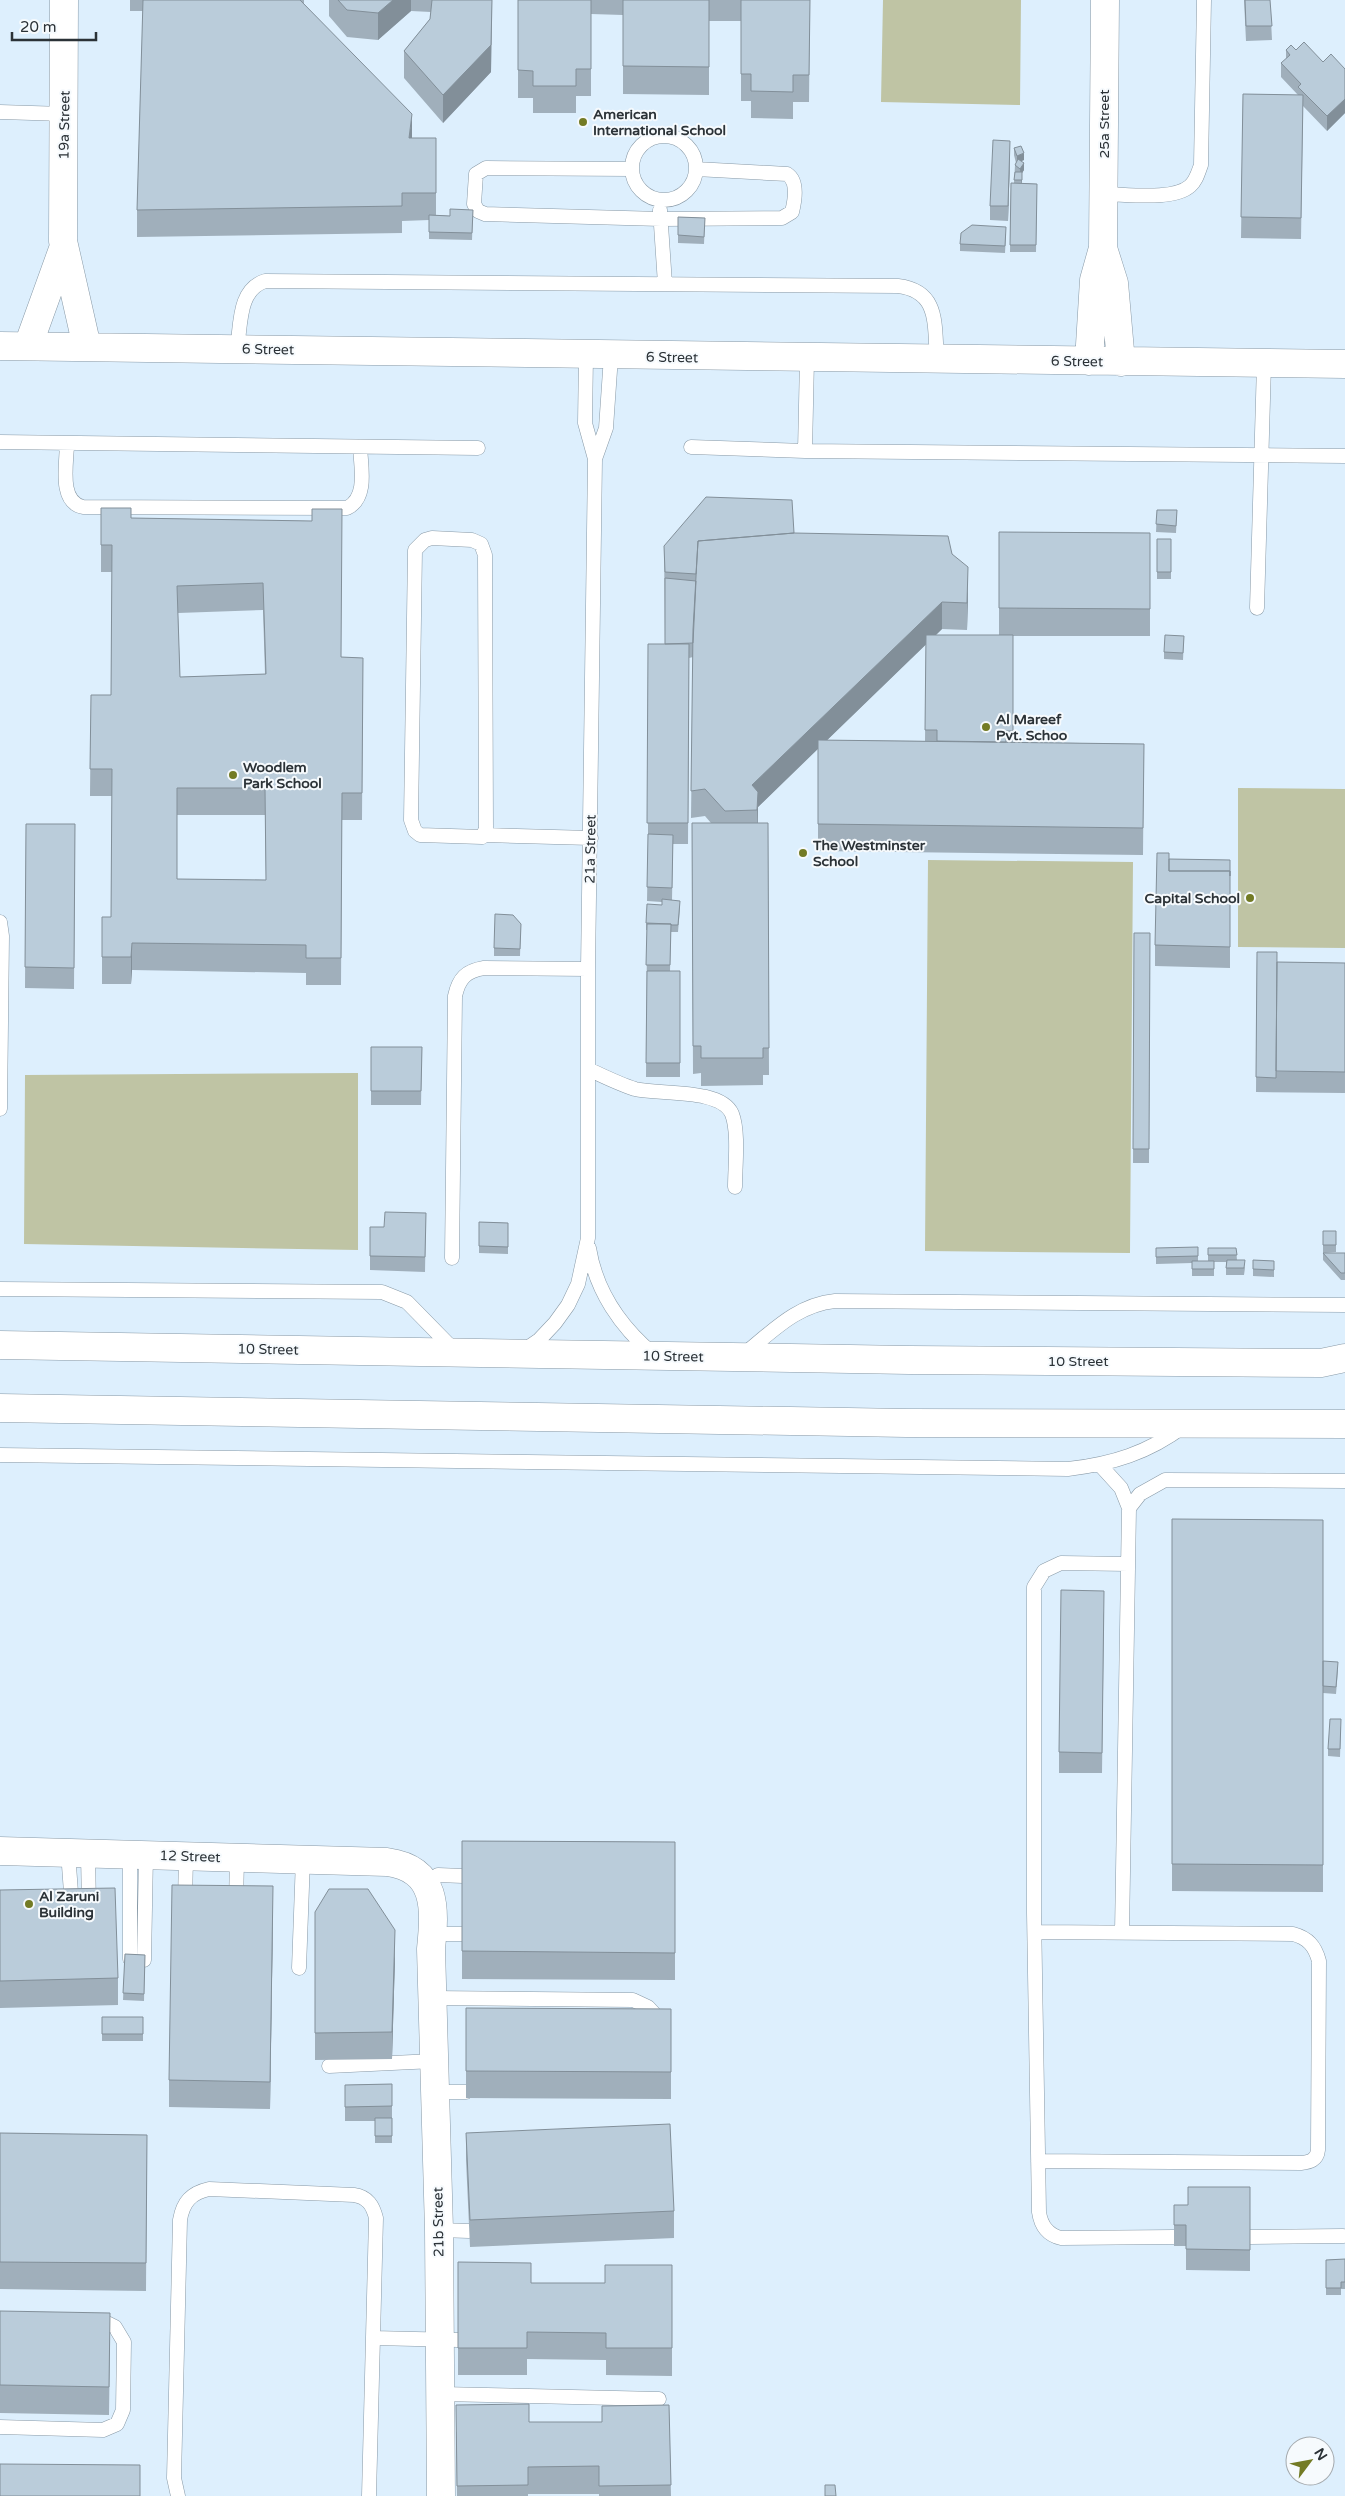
<svg xmlns="http://www.w3.org/2000/svg" width="1345" height="2496" viewBox="0 0 1345 2496" font-family="'Varela Round',sans-serif">
<style>
.green{fill:#bfc4a4}
.lines{fill:none;stroke-linecap:round;stroke-linejoin:round}
.service-casing{stroke:#8899a6;stroke-width:15}
.minor-casing{stroke:#8899a6;stroke-width:29}
.tertiary-casing{stroke:#8899a6;stroke-width:29}
.service{stroke:#fff;stroke-width:14}
.minor{stroke:#fff;stroke-width:28}
.tertiary{stroke:#fff;stroke-width:28}
.wall{fill:#a0afbb;fill-rule:evenodd}
.shaded-wall{fill:#828f99}
.building{fill:#baccda;stroke:#828f99;fill-rule:evenodd}
.poi-dot{fill:#737b25;stroke:#f6fafd;stroke-width:2}
.labels{text-anchor:middle;stroke-width:4;stroke-linejoin:round;paint-order:stroke}
.poi-label{font-size:14px;font-weight:bold;fill:#2b3237;stroke:#f6fafd;text-anchor:start}
.street-label{font-size:14px;fill:#2b3237;stroke:#f6fafd}
</style>
<rect width="100%" height="100%" fill="#ddeffd"/>
<path class="green" d="M 883,0 L 1021,0 L 1020,105 L 881,102 Z
M 1238,788 L 1345,789 L 1345,948 L 1238,947 Z
M 928,860 L 1133,862 L 1130,1253 L 925,1251 Z
M 358,1073 L 358,1250 L 24,1244 L 25,1075 Z"/>
<g class="lines">
<defs>
<path id="service" d="M 0,112 L 64,114
M632 168a32 32 0 1 1 64 0a32 32 0 1 1-64 0Z
M 632,169 L 486,168 L 476,174 L 474,204 L 478,211 L 485,214 L 661,219 L 782,218 L 792,212 C 795,200 798,181 787,174 L 696,169
M 1103,194 C 1126,194 1173,201 1190,186 C 1196,181 1198,173 1201,165 L 1204,0
M 660,210 L 665,284
M 237,349 C 241,324 238,290 265,281 L 898,286 C 940,291 934,325 937,359
M 0,442 L 478,448
M 67,443 C 67,462 58,502 83,507 L 347,508 C 368,498 361,467 360,447
M 691,447 L 805,451 L 1345,456
M 805,451 L 807,359
M 595,459 L 606,428 L 611,356
M 432,538 L 472,540 L 481,544 L 485,555 L 486,829 L 482,837 L 420,835 L 415,831 L 411,820 L 415,550 L 425,540 Z
M 1257,608 L 1264,364
M 485,835 L 591,838
M 0,922 L 2,936 L 0,1109
M 588,1069 C 603,1076 619,1084 635,1089 C 659,1095 721,1088 732,1114 C 739,1132 735,1167 735,1187
M 589,1248 C 596,1291 621,1327 653,1354
M 452,1258 L 455,996 C 459,978 466,971 484,968 L 588,969
M 0,1289 L 382,1292 L 407,1302 L 455,1351
M 523,1351 L 539,1340 L 555,1323 L 568,1305 L 578,1284 L 588,1238 L 588,969 L 595,459 L 585,423 L 586,356
M 743,1355 C 772,1332 796,1305 835,1301 L 1345,1305
M 0,1455 L 1068,1469 C 1112,1464 1148,1453 1184,1426
M 1101,1466 L 1121,1488 L 1129,1508 L 1122,1933
M 1129,1508 L 1140,1494 L 1165,1480 L 1345,1481
M 1128,1564 L 1061,1563 L 1044,1571 L 1034,1587 L 1034,1913 L 1039,2212 C 1041,2226 1048,2235 1061,2238 L 1174,2237
M 68,1852 L 72,1906
M 88,1853 L 89,1908
M 130,1854 L 130,1959
M 425,1883 L 438,1875 L 463,1876
M 185,1902 L 186,1856
M 236,1905 L 237,1857
M 1035,1932 L 1293,1934 C 1308,1938 1315,1946 1319,1961 L 1318,2150 C 1317,2160 1310,2162 1301,2163 L 1038,2161
M 433,1934 L 463,1934
M 144,1960 L 146,1854
M 299,1968 L 303,1859
M 433,1998 L 633,2000 L 648,2007 L 662,2022
M 329,2066 L 434,2061
M 435,2092 L 466,2092
M 439,2230 L 469,2231
M 1250,2237 L 1343,2236
M 373,2338 L 458,2340
M 441,2394 L 659,2399
M 0,2427 L 103,2430 L 117,2424 L 123,2410 L 124,2342 L 115,2327 L 107,2323 L 92,2321
M 178,2496 L 174,2478 L 180,2220 C 183,2202 191,2193 209,2189 L 354,2195 C 368,2197 373,2206 376,2218 L 369,2496"/>
<path id="minor" d="M 64,0 L 63,241 L 87,347
M 1105,0 L 1103,248 L 1114,283 L 1121,362
M 0,346 L 1345,364
M 28,346 L 63,249
M 1089,361 L 1094,280 L 1103,248
M 0,1851 L 387,1862 C 438,1869 435,1909 431,1949 L 439,2230 L 441,2496"/>
<path id="tertiary" d="M 0,1345 L 909,1360 L 1321,1363 L 1345,1358
M 0,1408 L 906,1423 L 1345,1424"/>
</defs>
<use href="#service" class="service-casing"/>
<use href="#minor" class="minor-casing"/>
<use href="#tertiary" class="tertiary-casing"/>
<use href="#service" class="service"/>
<use href="#minor" class="minor"/>
<use href="#tertiary" class="tertiary"/>
</g>
<path class="wall" d="M 130,0 L 304,0 L 304,4 L 412,138 L 436,138 L 436,215 L 450,216 L 473,210 L 472,240 L 429,239 L 429,220 L 402,221 L 402,233 L 137,237 L 137,210 L 143,11 L 130,11 Z
M 329,0 L 492,0 L 491,72 L 443,123 L 404,78 L 404,51 L 430,19 L 431,12 L 411,11 L 378,40 L 347,37 L 329,16 Z
M 518,0 L 810,0 L 809,102 L 793,102 L 793,119 L 751,118 L 751,101 L 741,101 L 741,21 L 709,21 L 709,95 L 623,94 L 623,15 L 591,14 L 591,96 L 576,96 L 576,113 L 533,113 L 533,98 L 518,98 Z
M 1244,0 L 1270,0 L 1272,40 L 1246,41 Z
M 1286,50 L 1296,50 L 1323,62 L 1345,69 L 1345,113 L 1327,131 L 1303,106 L 1301,239 L 1241,238 L 1243,94 L 1298,95 L 1281,77 L 1281,63 L 1286,59 Z
M 1014,148 L 1024,160 L 1021,161 L 1024,170 L 1022,173 L 1022,183 L 1037,184 L 1036,252 L 1010,252 L 1011,183 L 1014,183 L 1015,165 L 1016,163 L 1014,155 Z
M 1010,156 L 1008,221 L 990,220 L 990,206 Z
M 678,217 L 705,218 L 704,244 L 678,243 Z
M 1006,234 L 1005,253 L 960,251 L 960,244 Z
M 101,508 L 131,518 L 312,521 L 341,657 L 363,658 L 362,820 L 342,820 L 341,985 L 306,985 L 306,973 L 132,970 L 131,984 L 102,984 L 102,917 L 111,917 L 112,796 L 90,796 L 91,695 L 111,695 L 112,572 L 101,572 ZM 263,610 L 265,674 L 180,677 L 178,613 ZM 177,815 L 265,815 L 266,880 L 177,879 Z
M 1157,510 L 1177,510 L 1176,533 L 1156,532 Z
M 999,532 L 1150,533 L 1150,636 L 1013,636 L 1013,742 L 1144,744 L 1143,855 L 818,851 L 818,748 L 758,807 L 758,823 L 768,823 L 769,1075 L 763,1075 L 763,1085 L 701,1086 L 701,1073 L 693,1074 L 692,823 L 711,823 L 705,816 L 691,818 L 693,657 L 689,658 L 688,844 L 673,844 L 672,900 L 680,908 L 678,932 L 671,932 L 670,971 L 680,971 L 680,1077 L 646,1077 L 647,930 L 646,930 L 646,923 L 662,905 L 662,902 L 647,901 L 648,844 L 648,644 L 665,644 L 664,546 L 794,533 L 952,554 L 968,594 L 967,630 L 942,629 L 936,635 L 999,635 ZM 926,644 L 925,741 L 827,740 Z
M 1157,539 L 1171,539 L 1171,579 L 1157,579 Z
M 1184,636 L 1183,660 L 1164,659 L 1164,652 Z
M 26,824 L 75,824 L 74,989 L 25,988 Z
M 1169,859 L 1230,860 L 1230,968 L 1155,966 L 1155,945 Z
M 521,924 L 520,956 L 494,956 L 494,948 Z
M 1134,933 L 1150,933 L 1149,1163 L 1133,1163 Z
M 1257,952 L 1277,962 L 1345,963 L 1345,1093 L 1256,1092 Z
M 371,1047 L 422,1047 L 421,1105 L 371,1105 Z
M 426,1213 L 425,1272 L 370,1270 L 370,1227 L 384,1227 Z
M 479,1222 L 508,1223 L 508,1254 L 479,1253 Z
M 1323,1231 L 1336,1231 L 1336,1252 L 1323,1253 Z
M 1156,1248 L 1198,1256 L 1198,1261 L 1208,1261 L 1208,1248 L 1236,1248 L 1237,1260 L 1245,1268 L 1244,1275 L 1226,1275 L 1226,1262 L 1214,1262 L 1214,1276 L 1192,1276 L 1192,1263 L 1156,1264 Z
M 1323,1253 L 1345,1253 L 1345,1280 L 1341,1280 L 1323,1260 Z
M 1253,1260 L 1274,1261 L 1274,1277 L 1253,1276 Z
M 1172,1519 L 1323,1662 L 1338,1670 L 1336,1694 L 1323,1693 L 1323,1892 L 1172,1891 Z
M 1104,1611 L 1102,1773 L 1059,1773 L 1059,1752 Z
M 1341,1726 L 1340,1757 L 1328,1756 L 1328,1749 Z
M 462,1841 L 675,1842 L 675,1980 L 462,1979 Z
M 0,1890 L 118,1978 L 118,2005 L 0,2008 Z
M 315,1912 L 395,1958 L 392,2059 L 315,2060 Z
M 273,1914 L 270,2109 L 169,2107 L 169,2080 Z
M 125,1954 L 145,1955 L 144,2001 L 123,2000 Z
M 466,2008 L 671,2009 L 671,2099 L 466,2098 Z
M 102,2017 L 143,2017 L 143,2041 L 102,2041 Z
M 392,2084 L 392,2143 L 375,2143 L 375,2121 L 345,2121 L 345,2085 Z
M 0,2133 L 147,2135 L 146,2291 L 0,2289 Z
M 466,2133 L 674,2211 L 674,2238 L 470,2247 L 466,2160 Z
M 1250,2187 L 1250,2271 L 1186,2270 L 1186,2246 L 1174,2246 L 1174,2205 L 1188,2205 Z
M 1345,2259 L 1345,2289 L 1341,2289 L 1341,2295 L 1326,2295 L 1326,2260 Z
M 458,2262 L 531,2283 L 605,2283 L 672,2265 L 672,2376 L 606,2375 L 606,2360 L 527,2359 L 527,2375 L 458,2375 Z
M 0,2311 L 110,2340 L 109,2415 L 0,2413 Z
M 669,2405 L 671,2496 L 599,2496 L 599,2494 L 528,2494 L 528,2496 L 457,2496 L 456,2432 L 529,2422 L 602,2422 L 602,2406 Z"/>
<path class="shaded-wall" d="M 393,0 L 411,0 L 411,11 L 378,40 L 378,13 Z
M 492,0 L 491,72 L 443,123 L 443,95 Z
M 1345,99 L 1345,113 L 1327,131 L 1327,116 Z
M 412,114 L 412,141 L 409,138 Z
M 1010,141 L 1010,156 L 1008,221 L 1008,206 Z
M 1024,153 L 1024,160 L 1017,163 L 1017,156 Z
M 1024,163 L 1024,170 L 1022,173 L 1022,187 L 1020,169 Z
M 968,567 L 968,594 L 967,630 L 967,603 Z
M 942,602 L 942,629 L 758,807 L 757,837 L 757,807 L 752,785 Z
M 132,943 L 132,970 L 131,984 L 131,957 Z
M 273,1886 L 273,1914 L 270,2109 L 270,2082 Z
M 395,1930 L 395,1958 L 392,2059 L 392,2032 Z"/>
<path class="building" d="M 143,0 L 300,0 L 412,114 L 409,138 L 436,138 L 436,193 L 402,193 L 402,206 L 137,210 Z
M 338,0 L 393,0 L 378,13 L 347,10 Z
M 432,0 L 492,0 L 491,45 L 443,95 L 404,51 L 430,19 Z
M 518,0 L 591,0 L 591,69 L 576,69 L 576,86 L 533,86 L 533,71 L 518,70 Z
M 623,0 L 709,0 L 709,67 L 623,66 Z
M 741,0 L 810,0 L 809,75 L 793,75 L 793,92 L 751,91 L 751,74 L 741,74 Z
M 1245,0 L 1270,0 L 1272,26 L 1246,26 Z
M 1304,42 L 1323,62 L 1331,54 L 1345,69 L 1345,99 L 1327,116 L 1298,87 L 1301,84 L 1281,63 L 1290,55 L 1286,50 L 1291,45 L 1296,50 Z
M 1243,94 L 1303,95 L 1301,218 L 1241,217 Z
M 993,140 L 1010,141 L 1008,206 L 990,206 Z
M 1021,146 L 1024,153 L 1017,156 L 1014,148 Z
M 1018,159 L 1024,163 L 1020,169 L 1015,165 Z
M 1015,172 L 1022,172 L 1022,180 L 1014,180 Z
M 1011,183 L 1037,184 L 1036,245 L 1010,245 Z
M 450,209 L 473,210 L 472,233 L 429,232 L 429,215 L 450,216 Z
M 678,217 L 705,218 L 704,237 L 678,235 Z
M 972,225 L 1006,227 L 1005,246 L 960,244 L 961,233 Z
M 706,497 L 792,500 L 794,533 L 698,541 L 696,574 L 665,572 L 664,546 Z
M 101,508 L 131,508 L 131,518 L 312,521 L 312,509 L 342,509 L 341,657 L 363,658 L 362,793 L 342,793 L 341,958 L 306,958 L 306,945 L 132,943 L 131,957 L 102,957 L 102,917 L 111,917 L 112,769 L 90,769 L 91,695 L 111,695 L 112,545 L 101,545 ZM 263,583 L 266,674 L 180,677 L 177,586 ZM 177,788 L 265,788 L 266,880 L 177,879 Z
M 1157,510 L 1177,510 L 1176,526 L 1156,524 Z
M 999,532 L 1150,533 L 1150,609 L 999,608 Z
M 794,533 L 948,536 L 952,554 L 968,567 L 967,603 L 942,602 L 752,785 L 758,792 L 757,810 L 725,811 L 705,789 L 691,791 L 693,630 L 698,541 Z
M 1157,539 L 1171,539 L 1171,572 L 1157,572 Z
M 665,578 L 696,581 L 693,643 L 665,644 Z
M 926,635 L 1013,635 L 1013,731 L 1006,731 L 1006,742 L 937,741 L 937,730 L 925,730 Z
M 1165,635 L 1184,636 L 1183,653 L 1164,652 Z
M 648,644 L 689,644 L 688,823 L 647,823 Z
M 818,740 L 1144,744 L 1143,828 L 818,824 Z
M 692,823 L 768,823 L 769,1048 L 763,1048 L 763,1058 L 701,1058 L 701,1046 L 693,1046 Z
M 26,824 L 75,824 L 74,968 L 25,967 Z
M 648,834 L 673,835 L 672,888 L 647,887 Z
M 1157,853 L 1169,853 L 1169,871 L 1230,871 L 1230,947 L 1155,945 Z
M 1169,859 L 1230,860 L 1230,876 L 1230,871 L 1169,871 Z
M 662,899 L 680,901 L 678,925 L 671,925 L 671,924 L 646,923 L 647,904 L 662,905 Z
M 495,914 L 513,915 L 521,924 L 520,949 L 494,948 Z
M 647,924 L 671,924 L 670,965 L 646,965 Z
M 1134,933 L 1150,933 L 1149,1149 L 1133,1149 Z
M 1257,952 L 1277,952 L 1276,1078 L 1256,1077 Z
M 1277,962 L 1345,963 L 1345,1072 L 1276,1071 Z
M 647,971 L 680,971 L 680,1063 L 646,1063 Z
M 371,1047 L 422,1047 L 421,1091 L 371,1091 Z
M 385,1212 L 426,1213 L 425,1257 L 370,1256 L 370,1227 L 384,1227 Z
M 479,1222 L 508,1223 L 508,1247 L 479,1246 Z
M 1323,1231 L 1336,1231 L 1336,1245 L 1323,1245 Z
M 1198,1247 L 1198,1256 L 1156,1257 L 1156,1248 Z
M 1208,1248 L 1236,1248 L 1237,1255 L 1208,1255 Z
M 1323,1253 L 1345,1253 L 1345,1273 L 1341,1273 Z
M 1227,1260 L 1245,1260 L 1244,1268 L 1226,1268 Z
M 1253,1260 L 1274,1261 L 1274,1270 L 1253,1269 Z
M 1192,1261 L 1214,1261 L 1214,1269 L 1192,1269 Z
M 1172,1519 L 1323,1520 L 1323,1865 L 1172,1864 Z
M 1061,1590 L 1104,1591 L 1102,1753 L 1059,1752 Z
M 1323,1661 L 1338,1662 L 1336,1687 L 1323,1686 Z
M 1330,1719 L 1341,1719 L 1340,1749 L 1328,1749 Z
M 462,1841 L 675,1842 L 675,1953 L 462,1951 Z
M 172,1885 L 273,1886 L 270,2082 L 169,2080 Z
M 115,1888 L 118,1978 L 0,1981 L 0,1890 Z
M 329,1889 L 368,1889 L 395,1930 L 392,2032 L 315,2033 L 315,1912 Z
M 125,1954 L 145,1955 L 144,1994 L 123,1993 Z
M 466,2008 L 671,2009 L 671,2072 L 466,2071 Z
M 102,2017 L 143,2017 L 143,2034 L 102,2034 Z
M 392,2084 L 392,2106 L 345,2107 L 345,2085 Z
M 375,2118 L 392,2118 L 392,2136 L 375,2136 Z
M 670,2124 L 674,2211 L 470,2220 L 466,2133 Z
M 0,2133 L 147,2135 L 146,2263 L 0,2262 Z
M 1188,2187 L 1250,2187 L 1250,2250 L 1186,2249 L 1186,2225 L 1174,2225 L 1174,2205 L 1188,2205 Z
M 1345,2259 L 1345,2282 L 1341,2282 L 1341,2288 L 1326,2288 L 1326,2260 Z
M 458,2262 L 531,2263 L 531,2283 L 605,2283 L 605,2265 L 672,2265 L 672,2348 L 606,2348 L 606,2333 L 527,2332 L 527,2348 L 458,2348 Z
M 0,2311 L 110,2313 L 109,2387 L 0,2385 Z
M 529,2404 L 529,2422 L 602,2422 L 602,2406 L 669,2405 L 671,2485 L 599,2486 L 599,2466 L 528,2467 L 528,2485 L 457,2486 L 456,2405 Z
M 0,2464 L 140,2465 L 140,2496 L 0,2496 Z
M 825,2485 L 835,2485 L 836,2496 L 825,2496 Z"/>
<g class="poi-dot">
<circle cx="583" cy="122" r="5"/>
<circle cx="986" cy="727" r="5"/>
<circle cx="233" cy="775" r="5"/>
<circle cx="803" cy="853" r="5"/>
<circle cx="1250" cy="898" r="5"/>
<circle cx="29" cy="1904" r="5"/>
</g>
<g class="labels">
<g class="poi-label">
<text x="593" y="119">American<tspan x="593" dy="16">International School</tspan></text>
<text x="996" y="724">Al Mareef<tspan x="996" dy="16">Pvt. Schoo</tspan></text>
<text x="243" y="772">Woodlem<tspan x="243" dy="16">Park School</tspan></text>
<text x="813" y="850">The Westminster<tspan x="813" dy="16">School</tspan></text>
<text x="1240" y="903" text-anchor="end">Capital School</text>
<text x="39" y="1901">Al Zaruni<tspan x="39" dy="16">Building</tspan></text>
</g>
<g class="street-label">
<text transform="translate(1104 124) rotate(-90)" y="5">25a Street</text>
<text transform="translate(64 125) rotate(-89)" y="5">19a Street</text>
<text transform="translate(268 349) rotate(1)" y="5">6 Street</text>
<text transform="translate(672 357) rotate(1)" y="5">6 Street</text>
<text transform="translate(1077 361) rotate(1)" y="5">6 Street</text>
<text transform="translate(590 849) rotate(-89)" y="5">21a Street</text>
<text transform="translate(268 1349) rotate(1)" y="5">10 Street</text>
<text transform="translate(673 1356) rotate(1)" y="5">10 Street</text>
<text x="1078" y="1366">10 Street</text>
<text transform="translate(190 1856) rotate(2)" y="5">12 Street</text>
<text transform="translate(438 2222) rotate(-91)" y="5">21b Street</text>
</g>
</g>
<g transform="translate(1310 2461) rotate(58)"><circle r="24" fill="#f6fafd" stroke="#a5aaae"/>
<path d="M0-4L9 19L0 12L-9 19Z" fill="#737b25"/>
<text y="-8" font-size="14" font-weight="bold" text-anchor="middle" fill="#2b3237">N</text>
</g>
<path d="M12 32v8h84v-8" fill="none" stroke="#2b3237" stroke-width="2.5"/>
<text x="20" y="32" font-size="15" fill="#2b3237" stroke="#f6fafd" stroke-width="4" paint-order="stroke">20 m</text>
</svg>
